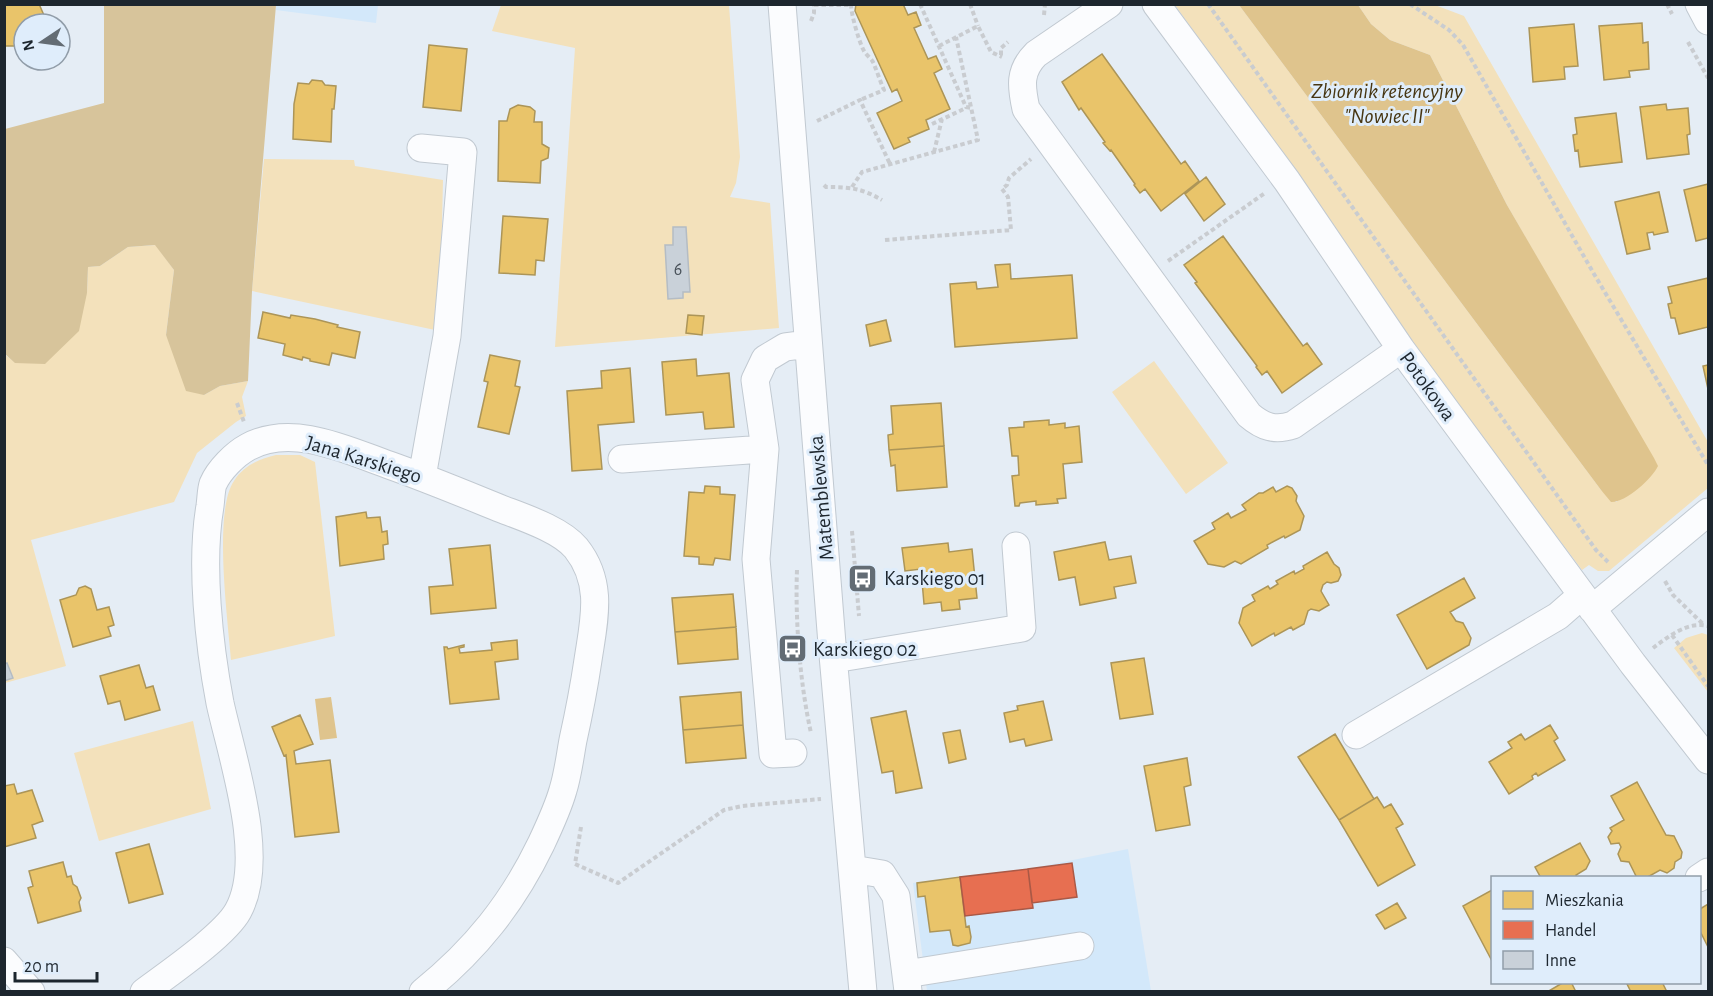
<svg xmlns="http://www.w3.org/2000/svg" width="1713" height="996" viewBox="0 0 1713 996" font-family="'Alegreya Sans',sans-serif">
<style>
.built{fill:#d3e8fa}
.green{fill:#f3e1bb}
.forest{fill:#d7c49b}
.water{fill:#dfc48d}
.homes{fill:#e9c46a;stroke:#ac9558;stroke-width:1.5}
.shops{fill:#e76f51;stroke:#aa5946;stroke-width:1.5}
.building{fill:#c9d1d9;stroke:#b4bcc4;stroke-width:1.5}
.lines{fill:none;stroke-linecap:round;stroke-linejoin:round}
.minor-casing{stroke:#c1c9d1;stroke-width:29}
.path{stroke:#c9ccd0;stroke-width:4;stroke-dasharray:4.5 3;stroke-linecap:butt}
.minor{stroke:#fbfcfe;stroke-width:27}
.labels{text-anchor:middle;stroke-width:6;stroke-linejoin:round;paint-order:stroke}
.number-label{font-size:18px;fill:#485159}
.street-label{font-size:21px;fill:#1d262e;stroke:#dfedfb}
.poi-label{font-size:21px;fill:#1d262e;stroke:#dfedfb;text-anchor:start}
.water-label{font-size:22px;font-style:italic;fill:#473612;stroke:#dfedfb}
</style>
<rect width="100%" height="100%" fill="#e5edf5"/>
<path class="built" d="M 276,5 L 378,5 L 376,23 L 276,10 Z
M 1128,849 L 1151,991 L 927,991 L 913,883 L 1028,869 Z"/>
<path class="green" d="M 501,5 L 729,5 L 740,157 L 736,183 L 730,197 L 770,203 L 779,328 L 555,347 L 575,48 L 492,31 Z
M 1175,5 L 1239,5 L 1601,490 L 1616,502 L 1624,497 L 1566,308 L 1507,205 L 1430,55 L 1390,40 L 1371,24 L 1358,5 L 1435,5 L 1464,16 L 1708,442 L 1708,488 L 1609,571 L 1598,571 L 1589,565 L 1582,570 L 1445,388 Z
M 264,159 L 354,160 L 355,166 L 443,180 L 440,310 L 435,330 L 252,291 Z
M 156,245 L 174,270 L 166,335 L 204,395 L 220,386 L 248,381 L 242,397 L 246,416 L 236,422 L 197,453 L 174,502 L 31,540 L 66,666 L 5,683 L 4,354 L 16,363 L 87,293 L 88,267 L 100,266 L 128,247 Z
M 1154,361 L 1228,463 L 1186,494 L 1112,392 Z
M 276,455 L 300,455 L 315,462 L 335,636 L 231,660 C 228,621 213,511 234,481 C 243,466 259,459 276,455 Z
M 1702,633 L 1708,635 L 1708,692 L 1674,648 L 1686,638 Z
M 193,721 L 211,809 L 99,841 L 74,753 Z"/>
<path class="forest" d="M 104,5 L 276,5 L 252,291 L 248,381 L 220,386 L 204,395 L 186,391 L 166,335 L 174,270 L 155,245 L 128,247 L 100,266 L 88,267 L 87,293 L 79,331 L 45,364 L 15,363 L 5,354 L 5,129 L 104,103 Z"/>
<path class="water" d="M 1239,5 L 1358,5 L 1371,24 L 1390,40 L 1430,55 L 1507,205 L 1654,458 L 1658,466 C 1652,479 1625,503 1611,502 L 1601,490 Z
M 331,697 L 337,738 L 320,740 L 315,699 Z"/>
<path class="homes" d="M 4,4 L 39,4 L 47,22 L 42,24 L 24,24 L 24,41 L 14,46 L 4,46 Z
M 856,4 L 903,4 L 908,15 L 916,12 L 921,25 L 914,28 L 928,59 L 936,56 L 942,69 L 934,73 L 950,109 L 926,120 L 929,129 L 908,138 L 910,142 L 894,149 L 877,113 L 902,101 L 897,89 L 892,92 L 855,11 Z
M 1642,23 L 1643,43 L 1648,42 L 1649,69 L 1629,71 L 1630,77 L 1604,80 L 1599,26 Z
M 1574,24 L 1578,66 L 1564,67 L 1565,79 L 1533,82 L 1529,28 Z
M 429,45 L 467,49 L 461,111 L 423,107 Z
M 1102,54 L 1181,164 L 1185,161 L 1199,181 L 1161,211 L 1145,189 L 1140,193 L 1134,185 L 1135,184 L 1111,150 L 1110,151 L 1103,143 L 1105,142 L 1081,108 L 1079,110 L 1062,82 Z
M 312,80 L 322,81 L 325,85 L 336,86 L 334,109 L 332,109 L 331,142 L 293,139 L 294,104 L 298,83 L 309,84 Z
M 1666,104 L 1667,110 L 1688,108 L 1690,134 L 1687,135 L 1689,154 L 1647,159 L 1640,107 Z
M 518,105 L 530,107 L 535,111 L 534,122 L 542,122 L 542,144 L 549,148 L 548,158 L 541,161 L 540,183 L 498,181 L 499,121 L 507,121 L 510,109 Z
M 1616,113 L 1622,162 L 1580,167 L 1578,150 L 1575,151 L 1573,135 L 1577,134 L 1575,118 Z
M 1206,177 L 1225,204 L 1204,221 L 1185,194 Z
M 1708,184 L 1708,238 L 1696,241 L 1684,190 Z
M 1659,192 L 1668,232 L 1654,235 L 1653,232 L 1647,233 L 1650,249 L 1627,254 L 1615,202 Z
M 503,216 L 548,219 L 544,261 L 536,260 L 535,275 L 499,273 Z
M 1223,236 L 1303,346 L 1307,343 L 1322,364 L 1282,393 L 1267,371 L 1262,375 L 1256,367 L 1257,366 L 1195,283 L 1197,282 L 1184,265 Z
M 1010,264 L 1011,279 L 1072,275 L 1077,338 L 955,347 L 950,284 L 976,282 L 977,289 L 998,287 L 995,265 Z
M 1708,278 L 1708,327 L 1679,334 L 1675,318 L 1671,318 L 1668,304 L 1672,303 L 1668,287 Z
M 263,312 L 290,318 L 291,315 L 315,319 L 338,325 L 337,327 L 360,332 L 355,358 L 332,353 L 329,365 L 310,361 L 310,359 L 303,357 L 302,360 L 283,355 L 285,344 L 258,338 Z
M 688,315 L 704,316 L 702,335 L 686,333 Z
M 886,320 L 891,341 L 870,346 L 866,325 Z
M 490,355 L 520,361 L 515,386 L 520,387 L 509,434 L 478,427 L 488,382 L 484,381 Z
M 696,359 L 697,376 L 729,373 L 734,427 L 705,429 L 703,412 L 666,415 L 662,362 Z
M 1708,365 L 1708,389 L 1703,366 Z
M 630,368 L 634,422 L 598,425 L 602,469 L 572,471 L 567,391 L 602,388 L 601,371 Z
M 941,403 L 944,446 L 889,450 L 888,435 L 893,434 L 891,406 Z
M 1049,420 L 1049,425 L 1065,423 L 1065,428 L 1079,426 L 1082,462 L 1063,464 L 1066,498 L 1057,499 L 1058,503 L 1036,505 L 1036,501 L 1020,503 L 1019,506 L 1015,506 L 1012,476 L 1019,475 L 1018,456 L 1012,456 L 1009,428 L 1024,427 L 1024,422 Z
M 944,446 L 947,487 L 897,491 L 895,465 L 891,466 L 889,450 Z
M 705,486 L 720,487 L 720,494 L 735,495 L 730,560 L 715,558 L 713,565 L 699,564 L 699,557 L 684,556 L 689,492 L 704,493 Z
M 1287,486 L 1292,488 L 1297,496 L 1296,501 L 1304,516 L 1300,530 L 1285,538 L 1284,536 L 1267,545 L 1268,548 L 1241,564 L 1235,561 L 1224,567 L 1208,564 L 1194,541 L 1215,529 L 1212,523 L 1228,513 L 1231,518 L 1246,510 L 1242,505 L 1259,493 L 1263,493 L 1273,487 L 1276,492 Z
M 366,512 L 367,518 L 380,517 L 382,532 L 387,531 L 388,544 L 383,545 L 384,559 L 340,566 L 336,517 Z
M 1105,542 L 1109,560 L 1131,556 L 1136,583 L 1114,587 L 1116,598 L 1080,605 L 1075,577 L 1059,580 L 1054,552 Z
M 948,543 L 949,552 L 972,549 L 977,598 L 959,600 L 960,609 L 942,611 L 941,602 L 924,604 L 921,569 L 905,571 L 902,548 Z
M 490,545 L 496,608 L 431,614 L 429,587 L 453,585 L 449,549 Z
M 1327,552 L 1334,564 L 1339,568 L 1341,575 L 1338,581 L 1331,583 L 1327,582 L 1323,585 L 1321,591 L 1329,605 L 1319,611 L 1311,609 L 1308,611 L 1304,624 L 1293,630 L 1291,627 L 1275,636 L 1274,633 L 1252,646 L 1239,623 L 1243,608 L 1255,601 L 1252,595 L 1268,586 L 1270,589 L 1278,584 L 1276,581 L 1294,571 L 1295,574 L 1304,569 L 1303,566 Z
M 1464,578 L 1475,598 L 1450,612 L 1456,621 L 1463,623 L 1471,638 L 1469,645 L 1427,669 L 1397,615 Z
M 85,586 L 91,589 L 97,610 L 109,607 L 114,625 L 108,627 L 111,636 L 73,647 L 60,600 L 76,595 L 79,588 Z
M 733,594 L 736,627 L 675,632 L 672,598 Z
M 736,627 L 738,659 L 678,664 L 675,632 Z
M 517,640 L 518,659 L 495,662 L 499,699 L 450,704 L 444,647 L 447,647 L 448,649 L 464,645 L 464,647 L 459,648 L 460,653 L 492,650 L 491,643 Z
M 1144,658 L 1153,714 L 1120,719 L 1111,663 Z
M 139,665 L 146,688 L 153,686 L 160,710 L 125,720 L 120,701 L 108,704 L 100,676 Z
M 741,692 L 743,725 L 683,730 L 680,697 Z
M 1043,701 L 1052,740 L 1026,746 L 1024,739 L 1010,742 L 1004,713 L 1018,710 L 1017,706 Z
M 906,711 L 922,788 L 896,793 L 893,771 L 882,773 L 871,718 Z
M 300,715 L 313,744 L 294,751 L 296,764 L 330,760 L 339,832 L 295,837 L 286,755 L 284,756 L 272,727 Z
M 743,725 L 746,758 L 686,763 L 683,730 Z
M 1550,725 L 1558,738 L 1554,741 L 1565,760 L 1538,776 L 1536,773 L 1532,776 L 1533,779 L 1509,794 L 1489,762 L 1512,748 L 1508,742 L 1521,734 L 1525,740 Z
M 960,730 L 966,759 L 949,763 L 943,733 Z
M 1335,734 L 1374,799 L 1339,820 L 1298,757 Z
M 1187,758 L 1191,785 L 1184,787 L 1190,825 L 1156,831 L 1144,766 Z
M 1637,782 L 1666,835 L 1674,836 L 1682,852 L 1681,858 L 1675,862 L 1674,868 L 1667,873 L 1660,870 L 1646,878 L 1637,878 L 1629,862 L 1621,861 L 1618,854 L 1621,847 L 1619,843 L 1611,844 L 1608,837 L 1612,831 L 1610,828 L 1624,820 L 1611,796 Z
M 14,784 L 17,794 L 32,790 L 43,821 L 32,825 L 36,838 L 4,847 L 4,786 Z
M 1377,797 L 1384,808 L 1391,804 L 1403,824 L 1396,828 L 1415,865 L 1378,886 L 1339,820 Z
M 1580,843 L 1590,861 L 1586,869 L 1576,875 L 1577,878 L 1541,878 L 1535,867 Z
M 149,844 L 163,894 L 129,903 L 116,853 Z
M 63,862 L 67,877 L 71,876 L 73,884 L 77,887 L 81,898 L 79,902 L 81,911 L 38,923 L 28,888 L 33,886 L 29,871 Z
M 960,877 L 966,927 L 969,926 L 971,937 L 970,943 L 958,946 L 953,945 L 950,930 L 930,932 L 925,896 L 918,897 L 917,883 Z
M 1492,890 L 1492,961 L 1463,906 Z
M 1397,903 L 1406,918 L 1385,929 L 1376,915 Z
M 1708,904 L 1708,947 L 1700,931 L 1700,909 Z
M 1564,982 L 1571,982 L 1576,992 L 1547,992 Z
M 1626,982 L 1662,982 L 1667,992 L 1631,992 Z"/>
<path class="shops" d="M 1072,863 L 1077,897 L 1032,903 L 1028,869 Z
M 1028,869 L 1033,908 L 965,916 L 960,877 Z"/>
<path class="building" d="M 673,227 L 686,227 L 690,292 L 683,292 L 683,298 L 668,299 L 665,245 L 673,245 Z
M 7,663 L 13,678 L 4,681 L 4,664 Z"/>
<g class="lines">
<defs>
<path id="minor" d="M 782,4 L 832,644 L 863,992
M 1109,4 L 1036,54 C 1019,71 1021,86 1026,109 L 1249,415 C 1263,427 1275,431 1293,425 L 1401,349
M 1156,4 L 1287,181 L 1401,349 L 1633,664 L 1708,760
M 1699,4 L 1708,21
M 421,148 L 463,152 L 447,336 L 422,477
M 622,459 L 765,449
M 1592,609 L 1708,512
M 834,659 L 1022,628 L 1016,546
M 1356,735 L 1558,616 L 1582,595
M 793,753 L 773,754 L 756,559 L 765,449 L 755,380 L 765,359 L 785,347 L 808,344
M 852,869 L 882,874 L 896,896 L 908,991
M 1699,878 L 1708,872
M 4,961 L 31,992
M 906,974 L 1080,946
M 144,992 C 168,974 225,935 238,911 C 267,859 232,758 220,703 C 209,645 200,564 210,506 C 211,499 211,490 213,484 C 219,470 235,454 248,447 C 292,423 347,450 389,465 C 426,478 462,493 499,508 C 522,517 560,529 576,548 C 604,583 594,620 588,660 C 584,687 579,713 573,740 C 570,756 568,774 563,790 C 558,808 549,827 541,844 C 512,904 475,950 423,992"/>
</defs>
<use href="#minor" class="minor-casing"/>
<path class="path" d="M 851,4 C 851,14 859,42 864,51 C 866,55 871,58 873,62 C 877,71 880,81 884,90 L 860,100
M 920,4 L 966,107 L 972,108
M 970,4 L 978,26
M 1208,4 L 1596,550 L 1608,562
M 1410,4 L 1449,30 L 1463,45 L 1594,274 L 1708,465
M 1667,4 L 1672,14
M 814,5 L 851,5
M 1044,15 L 1045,4
M 811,21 L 814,13 L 814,4
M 1688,42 L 1708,78
M 939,46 L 978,26 L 991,52 L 1002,57
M 1001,55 L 1001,48 L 1008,42
M 817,121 L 860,100 L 890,164
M 932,124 L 966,108
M 934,152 L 942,119
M 824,185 L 826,187 C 850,187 861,188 882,200
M 852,187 L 862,172 L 978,140 L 956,37
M 885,240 L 1011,230 L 1008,197 L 1002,189 L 1007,185 L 1009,178 L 1031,159
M 1168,261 L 1265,193
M 237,403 L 244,422
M 852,531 L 859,616
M 797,570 C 795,620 800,684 811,733
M 1665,581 L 1673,595 L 1703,624
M 1672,635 L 1708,686
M 1653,648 C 1669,636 1688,621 1708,626
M 581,827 L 575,864 L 618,883 L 724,810 L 742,806 L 821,799"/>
<use href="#minor" class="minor"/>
</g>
<defs>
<symbol id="bus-square" viewBox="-11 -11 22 22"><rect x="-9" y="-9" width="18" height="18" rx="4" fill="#636c74" stroke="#dfedfb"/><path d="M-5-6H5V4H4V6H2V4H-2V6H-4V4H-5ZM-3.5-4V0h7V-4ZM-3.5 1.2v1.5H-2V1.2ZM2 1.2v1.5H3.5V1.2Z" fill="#fff"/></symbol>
</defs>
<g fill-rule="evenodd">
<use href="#bus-square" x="846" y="562" width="33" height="33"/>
<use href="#bus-square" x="776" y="632" width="33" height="33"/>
</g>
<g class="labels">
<g class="number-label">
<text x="678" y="275">6</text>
</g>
<g class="street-label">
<text transform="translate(1428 386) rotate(54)" y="7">Potokowa</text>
<text transform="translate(364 459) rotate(17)" y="7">Jana Karskiego</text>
<text transform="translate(821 498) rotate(-95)" y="7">Matemblewska</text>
</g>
<g class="poi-label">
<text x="884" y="585">Karskiego 01</text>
<text x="813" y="656">Karskiego 02</text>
</g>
<g class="water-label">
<text x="1387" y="98">Zbiornik retencyjny<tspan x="1387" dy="25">"Nowiec II"</tspan></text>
</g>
</g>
<rect width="1713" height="996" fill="none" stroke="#1d262e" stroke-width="12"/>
<rect x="1491" y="876" width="210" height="108" fill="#dfedfb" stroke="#919da9" stroke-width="1.5"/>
<rect x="1503" y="891" width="30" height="18" fill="#e9c46a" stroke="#919da9" stroke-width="1.5"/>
<text x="1545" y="906" font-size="18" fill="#1d262e">Mieszkania</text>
<rect x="1503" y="921" width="30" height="18" fill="#e76f51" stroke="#919da9" stroke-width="1.5"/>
<text x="1545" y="936" font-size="18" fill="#1d262e">Handel</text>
<rect x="1503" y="951" width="30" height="18" fill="#c9d1d9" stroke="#919da9" stroke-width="1.5"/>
<text x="1545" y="966" font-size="18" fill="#1d262e">Inne</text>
<g transform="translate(42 42) rotate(257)"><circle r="28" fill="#dfedfb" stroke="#919da9" stroke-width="1.5"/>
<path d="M0-4.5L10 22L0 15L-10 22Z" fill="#636c74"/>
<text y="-9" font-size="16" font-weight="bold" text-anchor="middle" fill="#1d262e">N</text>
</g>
<path d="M15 972v9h82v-9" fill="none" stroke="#1d262e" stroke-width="3"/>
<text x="24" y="972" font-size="18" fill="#1d262e" stroke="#dfedfb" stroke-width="4.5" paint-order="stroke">20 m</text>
</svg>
